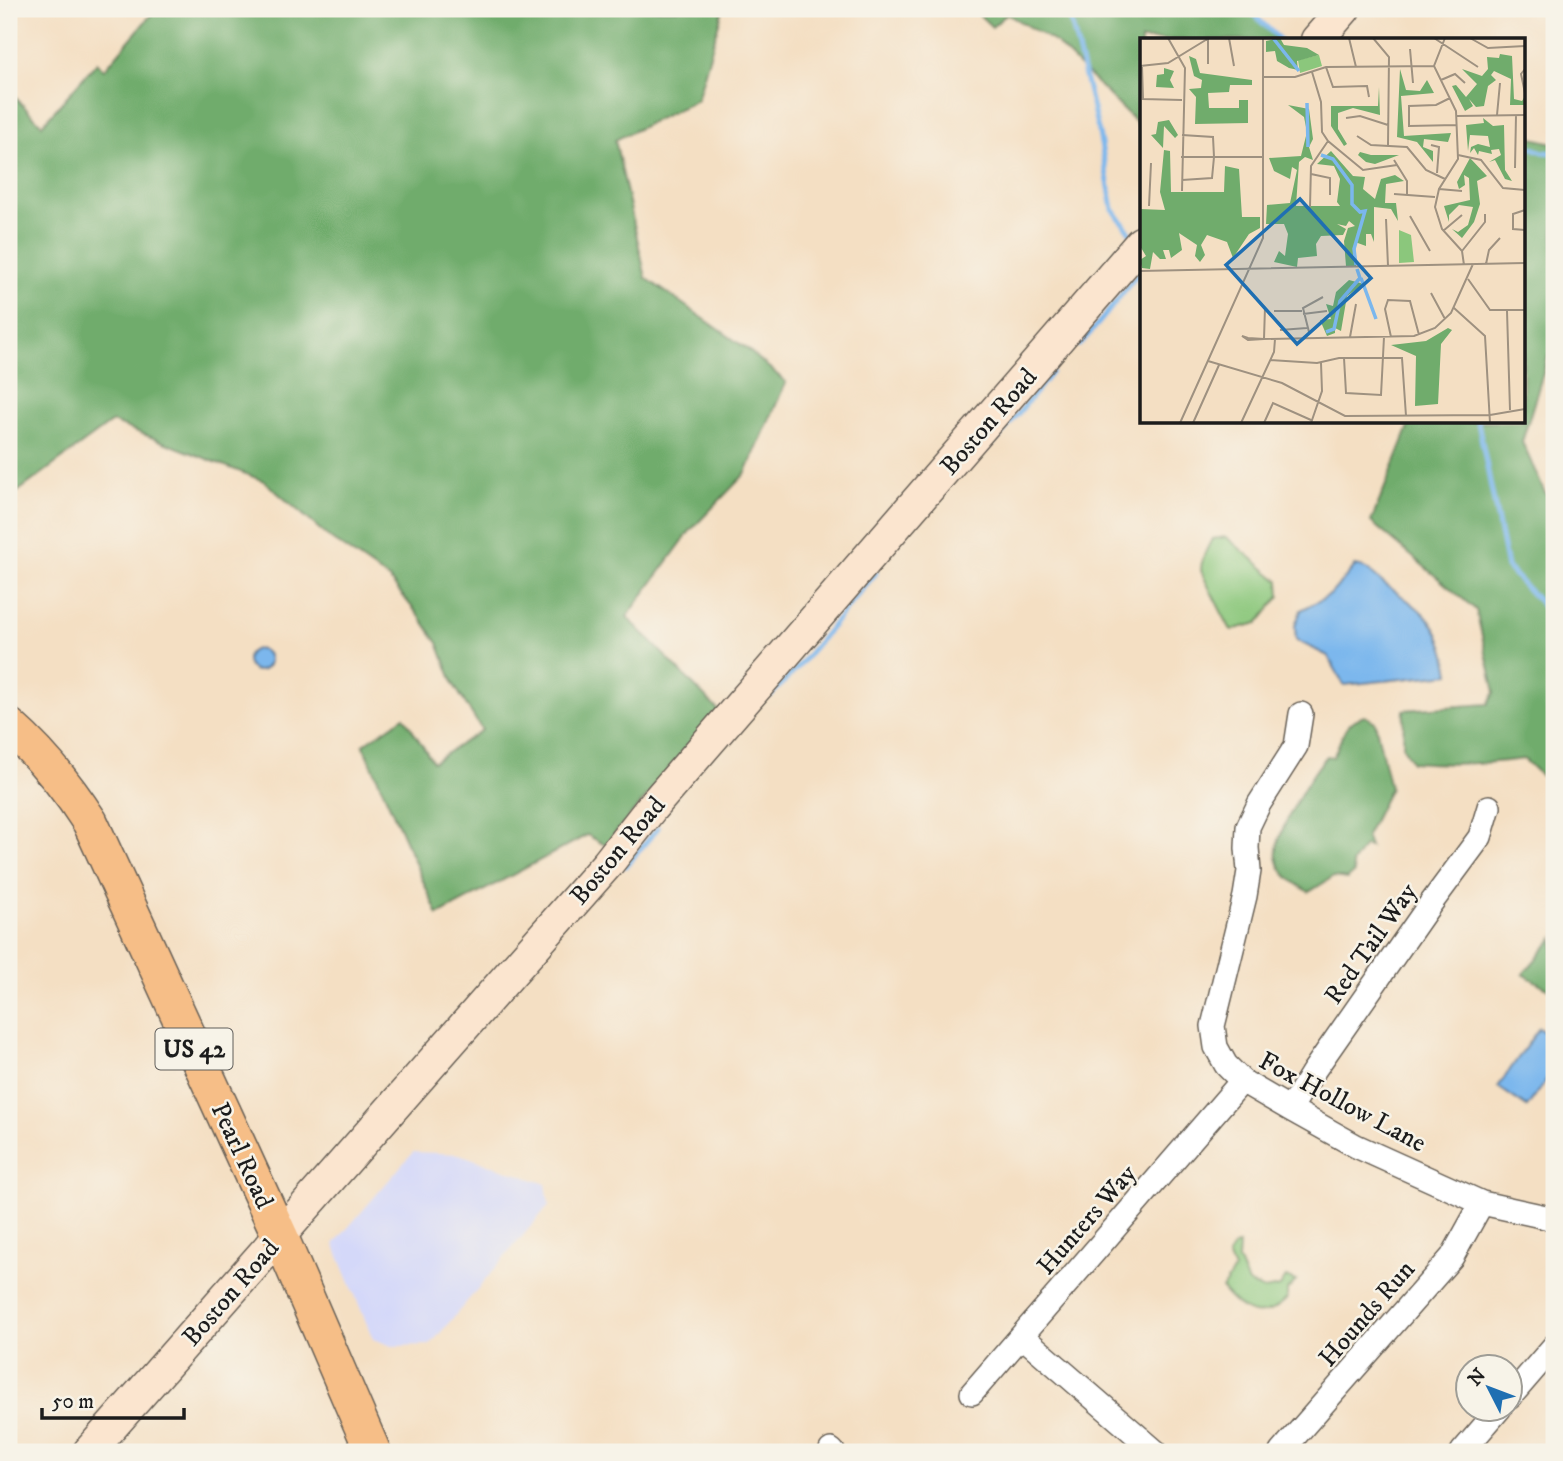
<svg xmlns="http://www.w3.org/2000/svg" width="1563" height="1461" viewBox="0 0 1563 1461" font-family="'IM FELL DW Pica',serif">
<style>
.built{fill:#d4d8f9}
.green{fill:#8bc77c;stroke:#54724c;stroke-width:2}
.forest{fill:#70ac6c;stroke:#466444;stroke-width:2}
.water{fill:#7bb7ed;stroke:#4c6a84;stroke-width:2}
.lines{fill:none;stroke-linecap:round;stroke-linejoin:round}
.stream{stroke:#7bb7ed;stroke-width:5}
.street-casing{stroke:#686056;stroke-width:26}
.secondary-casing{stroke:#686056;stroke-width:35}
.primary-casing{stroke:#686056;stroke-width:38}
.street{stroke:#fff;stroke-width:23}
.secondary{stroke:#fbe5cf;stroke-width:32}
.primary{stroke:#f6be87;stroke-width:35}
.labels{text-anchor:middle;stroke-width:5;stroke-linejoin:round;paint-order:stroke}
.shield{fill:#f7f3e8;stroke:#5e5c59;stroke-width:2}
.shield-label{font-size:24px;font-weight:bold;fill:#1c1c1c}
.street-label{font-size:26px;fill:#1c1c1c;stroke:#f7f3e8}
.inset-river{fill:none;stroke:#7bb7ed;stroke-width:3.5}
.inset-road{fill:none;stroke:#9e9180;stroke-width:2}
.view{fill:#1f6fb2;fill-opacity:0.15;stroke:#1f6fb2;stroke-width:3.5}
.inset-edge{fill:none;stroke:#1c1c1c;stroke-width:3.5}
</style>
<rect width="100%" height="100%" fill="#f7f3e8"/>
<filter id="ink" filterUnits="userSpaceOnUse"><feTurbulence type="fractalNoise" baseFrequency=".0143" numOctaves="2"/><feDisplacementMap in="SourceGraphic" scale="14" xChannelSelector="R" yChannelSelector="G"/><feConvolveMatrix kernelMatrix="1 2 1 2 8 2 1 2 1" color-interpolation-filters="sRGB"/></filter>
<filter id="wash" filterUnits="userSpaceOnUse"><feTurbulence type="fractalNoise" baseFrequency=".00686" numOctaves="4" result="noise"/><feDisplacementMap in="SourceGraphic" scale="28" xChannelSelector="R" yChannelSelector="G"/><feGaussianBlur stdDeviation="1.57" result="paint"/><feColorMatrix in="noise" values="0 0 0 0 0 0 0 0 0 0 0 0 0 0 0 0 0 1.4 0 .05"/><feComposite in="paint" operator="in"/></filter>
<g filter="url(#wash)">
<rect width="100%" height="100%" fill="#f4dfc3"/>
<path class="built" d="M 413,1152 L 459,1154 L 546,1184 L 549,1205 L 430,1345 L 392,1346 L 373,1339 L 334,1244 Z"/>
<path class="green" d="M 1226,537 L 1279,581 L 1280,596 L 1258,623 L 1231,630 C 1226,621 1202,575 1201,570 C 1201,559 1207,549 1212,539 Z
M 1239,1245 L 1238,1260 L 1248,1283 L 1264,1290 L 1280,1287 L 1286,1277 L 1296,1281 L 1287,1290 L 1287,1299 C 1260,1324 1243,1314 1222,1289 L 1234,1270 L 1228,1255 L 1234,1246 Z"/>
<path class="forest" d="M 156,9 L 723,9 L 697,100 L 615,140 L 646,278 L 747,349 L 786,382 L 746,473 L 690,531 L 627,617 L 720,712 L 605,845 L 587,835 L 438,915 L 363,745 L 404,717 L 433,762 L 482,730 L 454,685 L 438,643 L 421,618 L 389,579 L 331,539 L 264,481 L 112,422 L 9,498 L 9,91 L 42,125 L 97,62 L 104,70 Z
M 973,9 L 1248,9 L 1280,40 L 1141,40 L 1141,127 L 1056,43 L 1007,14 L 992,27 Z
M 1523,136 L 1554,143 L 1554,337 L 1522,442 L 1545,493 L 1554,501 L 1554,788 L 1524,759 C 1486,764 1450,765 1412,762 L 1403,747 L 1404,710 L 1488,704 L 1495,692 L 1476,610 L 1371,522 L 1411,422 L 1523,422 Z
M 1365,716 L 1375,722 L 1390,788 L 1366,836 L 1370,847 L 1364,846 L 1352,864 L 1354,873 L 1347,879 L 1333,877 L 1309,892 C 1295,884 1280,874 1277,857 C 1273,835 1312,773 1327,756 L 1333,757 C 1342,740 1343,721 1365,716 Z
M 1554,938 L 1554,992 L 1523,974 Z"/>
<path class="water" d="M 1355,566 C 1371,568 1370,574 1382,582 C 1423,611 1442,621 1450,674 L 1344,685 L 1328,656 L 1296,640 L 1295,626 L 1301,610 L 1330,595 Z
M247 660a11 11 0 1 1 22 0a11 11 0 1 1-22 0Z
M 1539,1028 L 1554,1039 L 1554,1069 L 1527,1107 L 1498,1087 Z"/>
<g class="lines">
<path class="stream" d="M 1068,9 L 1099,133 L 1113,209 L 1131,234
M 1248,9 L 1280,40
M 1523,144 L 1543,152 L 1554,153
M 1079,345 C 1102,322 1120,295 1141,270
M 1478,422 L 1507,567 L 1554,618
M 976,457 L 999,437 L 1052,372
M 771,695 L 799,666 L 876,573
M 626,866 L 658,828"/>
</g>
</g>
<g filter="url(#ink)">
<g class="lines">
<defs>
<path id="street" d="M 1301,714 L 1296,746 L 1259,804 L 1248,827 L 1247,848 L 1249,871 L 1245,896 L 1213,1026 L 1216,1047 L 1226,1065 L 1242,1081 L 1290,1109 L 1356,1146 L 1482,1203 L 1550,1218
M 1290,1109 L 1313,1072 L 1426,910 L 1480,837 L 1489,807
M 1023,1337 L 1156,1452
M 972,1393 L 1242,1081
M 1510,1397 L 1554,1346
M 831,1450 L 833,1452
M 1281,1452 L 1452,1257 L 1482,1203
M 1462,1452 L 1500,1408"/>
<path id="secondary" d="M 1317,40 L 1344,9
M 89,1452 L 608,863 L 652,807 L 1141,243"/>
<path id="primary" d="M 9,726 C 41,754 67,786 90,822 L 280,1236 L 373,1452"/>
</defs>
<use href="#street" class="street-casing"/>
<use href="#secondary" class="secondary-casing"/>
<use href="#primary" class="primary-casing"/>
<use href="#street" class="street"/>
<use href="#secondary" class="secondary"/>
<use href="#primary" class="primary"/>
</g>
</g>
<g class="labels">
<rect class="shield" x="155.5" y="1028.5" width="77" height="41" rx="5"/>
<g class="shield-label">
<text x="194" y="1057">US 42</text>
</g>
<g class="street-label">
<text transform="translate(988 421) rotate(-49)" y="9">Boston Road</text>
<text transform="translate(617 850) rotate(-50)" y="9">Boston Road</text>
<text transform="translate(1370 943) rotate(-55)" y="9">Red Tail Way</text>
<text transform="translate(1343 1101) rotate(28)" y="9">Fox Hollow Lane</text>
<text transform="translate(243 1155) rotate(65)" y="9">Pearl Road</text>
<text transform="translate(1086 1219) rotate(-49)" y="9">Hunters Way</text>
<text transform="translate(230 1292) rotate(-49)" y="9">Boston Road</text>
<text transform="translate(1366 1313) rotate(-49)" y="9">Hounds Run</text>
</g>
</g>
<g transform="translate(1140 38)">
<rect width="385" height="385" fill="#f4dfc3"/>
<path d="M 179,17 L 182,28 L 160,35 L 158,22 ZM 259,192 L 271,197 L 274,224 L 259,225 Z" fill="#8bc77c"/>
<path d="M 140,0 L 144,7 L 167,10 L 179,17 L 157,23 L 158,32 L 149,30 L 137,23 L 135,13 L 126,14 L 126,3 ZM 360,16 L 372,18 L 374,61 L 382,63 L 385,58 L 385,67 L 370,67 L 371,41 L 354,33 L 351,37 L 356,42 L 348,48 L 344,68 L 336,69 L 329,61 L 333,68 L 325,73 L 312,48 L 316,47 L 326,59 L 337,46 L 322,31 L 342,38 L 348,31 L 347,19 L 359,20 ZM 49,18 L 56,21 L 60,35 L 112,42 L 112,47 L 90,47 L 89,54 L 68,55 L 69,70 L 99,70 L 99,62 L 108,62 L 108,85 L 55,86 L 56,59 L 49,51 L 61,50 L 62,42 L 54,38 ZM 24,30 L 34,33 L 30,42 L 34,50 L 16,49 L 17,37 L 24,36 ZM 260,31 L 266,52 L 280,53 L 287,42 L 294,55 L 261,58 L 264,98 L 311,95 L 308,104 L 284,101 L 283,109 L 293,113 L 293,124 L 277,104 L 257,99 ZM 239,49 L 240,77 L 213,70 L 198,75 L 198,91 L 207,106 L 204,108 L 191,88 L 191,68 L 238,68 ZM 148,67 L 169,71 L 173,101 L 169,109 L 173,122 L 165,119 L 159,124 L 156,168 L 200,168 L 197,164 L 200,141 L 194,128 L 177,126 L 191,113 L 213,138 L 225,139 L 223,151 L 235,161 L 241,141 L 255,137 L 264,143 L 246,146 L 245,165 L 256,165 L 258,183 L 251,171 L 234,169 L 234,204 L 231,196 L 226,196 L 226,208 L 215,204 L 216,228 L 206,228 L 204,203 L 208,190 L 215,188 L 209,183 L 206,188 L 197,186 L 206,191 L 203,197 L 181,198 L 176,206 L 177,218 L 158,220 L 157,229 L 134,224 L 139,213 L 145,218 L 148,196 L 144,186 L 126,186 L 127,167 L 150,165 L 157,132 L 152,129 L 150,141 L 134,133 L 129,120 L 161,118 L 167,94 L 164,79 ZM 343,80 L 353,88 L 364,87 L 365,132 L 372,143 L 365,141 L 355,122 L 349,124 L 361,117 L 359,111 L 351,112 L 352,116 L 339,113 L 338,117 L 334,110 L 330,115 L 331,109 L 338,106 L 350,109 L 348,98 L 330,97 L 328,113 L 326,87 L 344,85 ZM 29,82 L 38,97 L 35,100 L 24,88 L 23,110 L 11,97 L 16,96 L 18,84 ZM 24,112 L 30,113 L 31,154 L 84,154 L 85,128 L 99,131 L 102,179 L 120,179 L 120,190 L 109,196 L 93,220 L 87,204 L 67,197 L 61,207 L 65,217 L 60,224 L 55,218 L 57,207 L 39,195 L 42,212 L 31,220 L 29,212 L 23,212 L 26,221 L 20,221 L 13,214 L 10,231 L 2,230 L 0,222 L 6,218 L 0,208 L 0,171 L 25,172 L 20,154 ZM 220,114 L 231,117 L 259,117 L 235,126 L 226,124 L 218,117 ZM 330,120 L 347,138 L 337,143 L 340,166 L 334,184 L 322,200 L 312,191 L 318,194 L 328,187 L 333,169 L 319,167 L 309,177 L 309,184 L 304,168 L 330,162 L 329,140 L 324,137 L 325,147 L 319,151 L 317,144 ZM 209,242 L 224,246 L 207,258 L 201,293 L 195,290 L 195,295 L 187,298 L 180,282 L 191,281 L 186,266 L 193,268 L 196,254 ZM 308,290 L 312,292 L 301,306 L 298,366 L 275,368 L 276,318 L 251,307 L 286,303 Z" fill="#70ac6c"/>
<path class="inset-river" d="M 133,0 L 159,33M 167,65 L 168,109M 181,117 L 193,121 L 212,147 L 212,166 L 220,174 L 225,173 L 214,211 L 216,227M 221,240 L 236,281M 186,294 L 194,291 L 200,263 L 220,240 L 217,231"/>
<path class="inset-road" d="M 28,0 L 45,30 L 42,153M 89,0 L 94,28M 209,0 L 216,29M 233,0 L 249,19 L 248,107M 294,0 L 338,29M 305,0 L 294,28 L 316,73 L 318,121 L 299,151 L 295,169 L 302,191 L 322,213 L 324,227M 330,0 L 348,10 L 385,8M 270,11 L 273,45M 68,26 L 68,1M 0,28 L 28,25 L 69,0M 2,28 L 3,61 L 42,62M 186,29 L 193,49 L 227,48 L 229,59M 385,31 L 381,36 L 385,55M 172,34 L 181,64 L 182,94 L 188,103 L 223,132 L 257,127M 122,39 L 155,39 L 186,29 L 294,28M 301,42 L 315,36 L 325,45M 310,60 L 296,67 L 269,68 L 269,88 L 317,87M 357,77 L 360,45M 317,78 L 385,77M 206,80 L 220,78 L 248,87M 42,97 L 73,99 L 74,119 L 72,140 L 42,142M 217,98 L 231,107 L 267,109 L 286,132 L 305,141M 291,107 L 299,109 L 297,135M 318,117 L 341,122 L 363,150 L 385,152M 41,119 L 123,119M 254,122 L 267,143 L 267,156M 375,130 L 376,77M 171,136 L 190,140 L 190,157M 299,151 L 322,153M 254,156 L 295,159M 9,168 L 11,125M 170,169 L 171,128 L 188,103M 385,172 L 373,176 L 373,191 L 385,192M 270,178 L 290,213M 246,181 L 248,228M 303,193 L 322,177M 322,213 L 345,184 L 345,176M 346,226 L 349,212 L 360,200M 0,233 L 385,225M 328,241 L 350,272 L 385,272M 291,255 L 305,281M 125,269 L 124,301 L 274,298 L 295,290 L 311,275 L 333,226M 314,270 L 345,298 L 350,385M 134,273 L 162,273M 367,273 L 370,372M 163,276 L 187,273M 140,292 L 167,290M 169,294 L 163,270 L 183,259M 102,298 L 108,300 L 124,301 L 108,302 ZM 210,299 L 216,266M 251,299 L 245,271 L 248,262 L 270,263 L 279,297M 204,320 L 206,355 L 241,357 L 244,299M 130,322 L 177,325 L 199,320 L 262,320 L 266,378M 68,323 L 142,345 L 205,378 L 350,377 L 385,371M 40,385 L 123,200 L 123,0M 53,385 L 79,327M 101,385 L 134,314 L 135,301M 124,385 L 133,365 L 171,382M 171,385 L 182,353 L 181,325"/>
<path class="view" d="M 160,161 L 231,240 L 157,306 L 86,227 Z"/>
<rect width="385" height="385" class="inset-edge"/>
</g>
<rect width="1563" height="1461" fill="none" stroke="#f7f3e8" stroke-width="35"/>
<g transform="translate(1489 1388) rotate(312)"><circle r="33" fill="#f7f3e8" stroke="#9f9d96" stroke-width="2"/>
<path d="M0-5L12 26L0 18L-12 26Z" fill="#1f6fb2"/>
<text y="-10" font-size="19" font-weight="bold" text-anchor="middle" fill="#1c1c1c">N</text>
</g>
<path d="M42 1408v10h142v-10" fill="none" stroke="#1c1c1c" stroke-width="3.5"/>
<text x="52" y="1408" font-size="21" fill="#1c1c1c" stroke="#f7f3e8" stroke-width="5" paint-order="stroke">50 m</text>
</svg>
